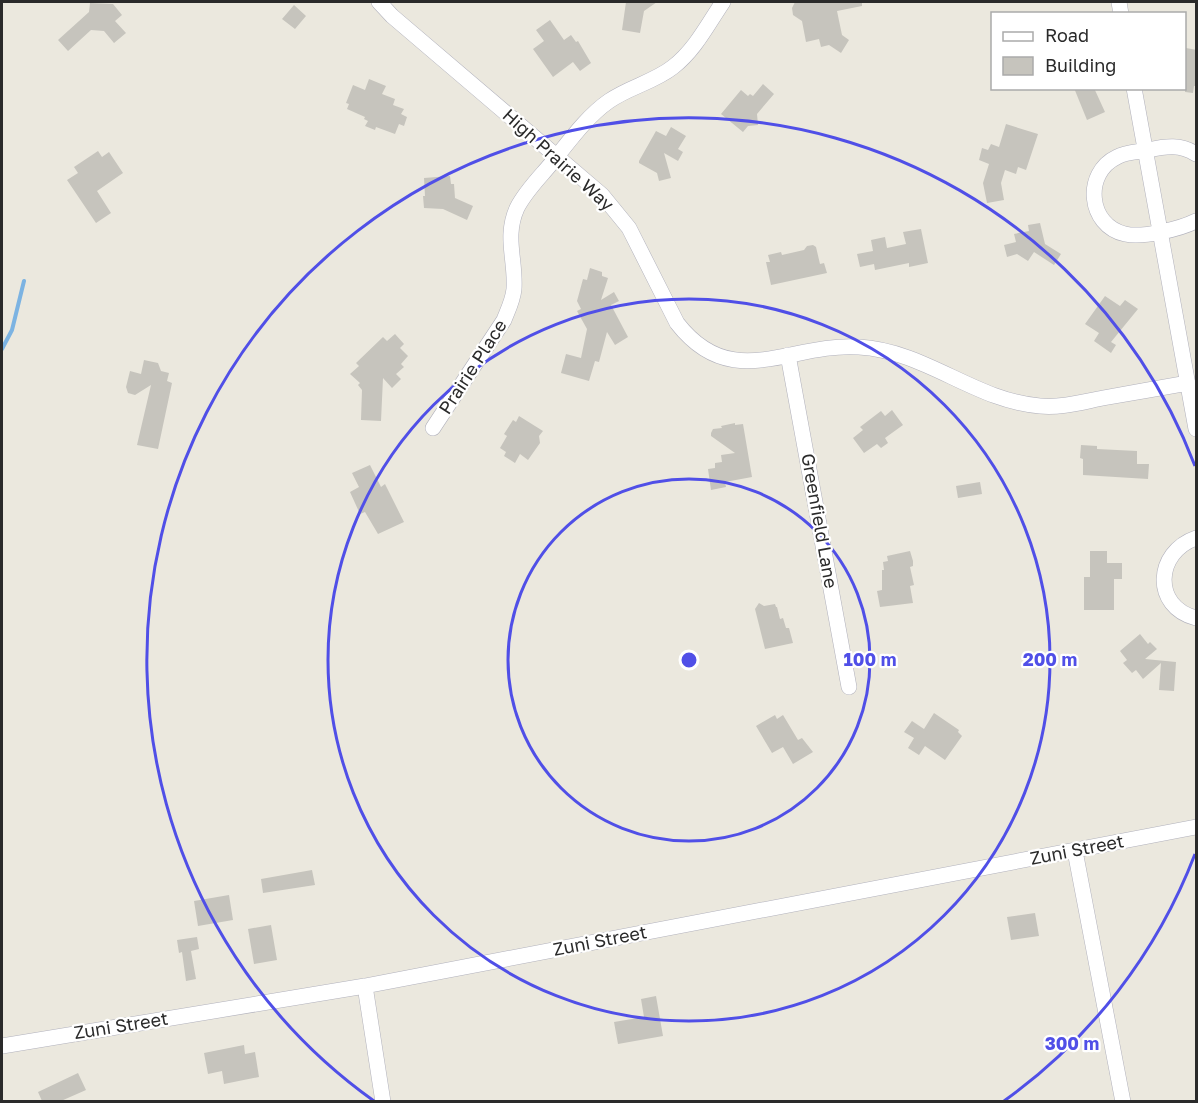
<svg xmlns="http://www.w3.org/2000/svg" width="1198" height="1103" viewBox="0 0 1198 1103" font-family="'Golos Text',sans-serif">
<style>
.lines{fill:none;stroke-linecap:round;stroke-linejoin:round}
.stream{stroke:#7cb3e2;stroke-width:4}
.building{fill:#c6c4bd}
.minor-casing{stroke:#b1b1bc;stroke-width:16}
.minor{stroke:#fff;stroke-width:15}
.ring{fill:none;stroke:#504fe7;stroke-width:3}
.labels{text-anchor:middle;stroke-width:4.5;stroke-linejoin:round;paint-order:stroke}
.street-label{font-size:18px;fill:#2a2a2a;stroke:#fff}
.centre{fill:#504fe7;stroke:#fff;stroke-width:3}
.ring-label{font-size:18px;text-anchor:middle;font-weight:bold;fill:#504fe7;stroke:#fff;stroke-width:4.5;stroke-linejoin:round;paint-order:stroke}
</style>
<rect width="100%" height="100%" fill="#ebe8de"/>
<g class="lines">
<path class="stream" d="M 2,349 L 12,330 L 24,281"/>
</g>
<path class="building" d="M 626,2 L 657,2 L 644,11 L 640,33 L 622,30 Z
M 795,2 L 862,2 L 862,6 L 837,11 L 842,35 L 849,40 L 841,53 L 829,45 L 821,47 L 819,39 L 806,42 L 802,21 L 793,15 L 792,8 Z
M 90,3 L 113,4 L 122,15 L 115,21 L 126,33 L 114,43 L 104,31 L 91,30 L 68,51 L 58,40 L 89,12 Z
M 294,5 L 306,16 L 295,29 L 282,19 Z
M 550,20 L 564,40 L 571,35 L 576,42 L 578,41 L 591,63 L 580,71 L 573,62 L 553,77 L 533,49 L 544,41 L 536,30 Z
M 1186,48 L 1197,50 L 1197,86 L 1194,86 L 1193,93 L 1185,92 Z
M 369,79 L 386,86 L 382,94 L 395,99 L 393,105 L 404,109 L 401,114 L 407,117 L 404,126 L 399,124 L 395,134 L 376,127 L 375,130 L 365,126 L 368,121 L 364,119 L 365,117 L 347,109 L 349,104 L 346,103 L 353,85 L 365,90 Z
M 763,84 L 774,94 L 757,114 L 758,125 L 748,126 L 743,132 L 721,114 L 741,90 L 748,96 L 750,94 L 753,96 Z
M 1074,88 L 1094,88 L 1105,112 L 1087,120 Z
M 1006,124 L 1038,134 L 1026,170 L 1018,167 L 1016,174 L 1005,170 L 1001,183 L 1004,200 L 987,203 L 983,183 L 989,164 L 979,160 L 982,148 L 988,150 L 991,144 L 999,147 Z
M 671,127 L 686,136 L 678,149 L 683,152 L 678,161 L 664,153 L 671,178 L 659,181 L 657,173 L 639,163 L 639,161 L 656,131 L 666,136 Z
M 98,151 L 102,157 L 109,152 L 123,173 L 97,191 L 111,213 L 96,223 L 67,180 L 78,173 L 74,167 Z
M 450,176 L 451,184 L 454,184 L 455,198 L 473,206 L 467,220 L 443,209 L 424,208 L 423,196 L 425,196 L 424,178 Z
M 1040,223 L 1045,244 L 1061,254 L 1054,265 L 1034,252 L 1028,261 L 1017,254 L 1007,257 L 1004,245 L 1016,242 L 1014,234 L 1029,231 L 1028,225 Z
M 921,229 L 928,263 L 909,267 L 909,263 L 875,270 L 874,264 L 860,267 L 857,254 L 873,251 L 871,240 L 885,237 L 887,248 L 906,244 L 903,232 Z
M 813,245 L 816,247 L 820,264 L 824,263 L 827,273 L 771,285 L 766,262 L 770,262 L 768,255 L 781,252 L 782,255 L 804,250 L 807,246 Z
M 590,268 L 602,272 L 602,276 L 608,278 L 601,300 L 614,292 L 619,301 L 611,305 L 628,337 L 615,345 L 607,332 L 599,362 L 595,361 L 589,381 L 561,373 L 566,354 L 581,358 L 587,329 L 577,311 L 581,309 L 577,301 L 583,279 L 587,280 Z
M 1105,296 L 1120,306 L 1125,300 L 1138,309 L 1111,342 L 1116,345 L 1111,353 L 1094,341 L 1099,333 L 1085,324 Z
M 395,334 L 404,344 L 400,348 L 408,356 L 401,364 L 404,367 L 396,374 L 401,379 L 392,388 L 383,378 L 381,421 L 361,420 L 362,390 L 358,385 L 360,383 L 350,374 L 359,366 L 356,363 L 383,337 L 387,341 Z
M 144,360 L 158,363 L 161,371 L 169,373 L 167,381 L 172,383 L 158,449 L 137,445 L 151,385 L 135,395 L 128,393 L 126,387 L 130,371 L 141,374 Z
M 892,410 L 903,425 L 885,438 L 888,443 L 881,448 L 877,444 L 864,453 L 853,438 L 863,430 L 860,427 L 881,411 L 885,416 Z
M 519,416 L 543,431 L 539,436 L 540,443 L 528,460 L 520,454 L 515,463 L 504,456 L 506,452 L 500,448 L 507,436 L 504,434 L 513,420 L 516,422 Z
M 735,423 L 735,425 L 743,424 L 752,477 L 725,482 L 726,487 L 711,490 L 708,469 L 715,468 L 715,463 L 722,462 L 721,455 L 735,453 L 711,436 L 711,433 L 713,429 L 722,428 L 721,426 Z
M 1081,445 L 1097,446 L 1097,449 L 1137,451 L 1137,464 L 1149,464 L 1148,479 L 1083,475 L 1083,459 L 1080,458 Z
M 370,465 L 381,487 L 385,484 L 404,522 L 378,534 L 365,512 L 360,514 L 350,492 L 359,487 L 352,473 Z
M 980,482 L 982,494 L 958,498 L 956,486 Z
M 910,551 L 913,561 L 913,566 L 910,567 L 914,585 L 910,586 L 913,603 L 880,607 L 877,591 L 882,590 L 882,570 L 884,570 L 883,562 L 888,561 L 887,556 Z
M 1090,551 L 1107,551 L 1107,563 L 1122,563 L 1122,579 L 1114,579 L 1114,610 L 1084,610 L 1084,577 L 1090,577 Z
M 759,603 L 764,606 L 775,604 L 776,607 L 777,607 L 780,619 L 783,618 L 786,628 L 789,628 L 793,643 L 765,649 L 755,609 Z
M 1140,634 L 1148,644 L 1150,642 L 1157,649 L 1145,659 L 1176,662 L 1174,691 L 1159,690 L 1161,663 L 1143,679 L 1136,670 L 1132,673 L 1123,663 L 1127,660 L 1120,651 Z
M 934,713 L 959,730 L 958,732 L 962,736 L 945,760 L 925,746 L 919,755 L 908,748 L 914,738 L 904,732 L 912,721 L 924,729 Z
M 775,715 L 777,719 L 783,715 L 798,740 L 802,738 L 813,752 L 793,764 L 783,747 L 772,753 L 756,726 Z
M 312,870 L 315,885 L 263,893 L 261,879 Z
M 229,895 L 233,920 L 198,926 L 194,901 Z
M 1035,913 L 1039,936 L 1011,940 L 1007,917 Z
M 271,925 L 277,960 L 254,964 L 248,929 Z
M 197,937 L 199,949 L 191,951 L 196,979 L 186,981 L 182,952 L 179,953 L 177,940 Z
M 656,996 L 663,1036 L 618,1044 L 614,1022 L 644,1017 L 641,999 Z
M 244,1045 L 245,1054 L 255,1052 L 259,1077 L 224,1084 L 222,1071 L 208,1074 L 204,1053 Z
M 78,1073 L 86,1090 L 61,1101 L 42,1101 L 38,1092 Z"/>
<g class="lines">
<defs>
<path id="minor" d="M 379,2 L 392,16 L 602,195 L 629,228 L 677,323 C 732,394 790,342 859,347 C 926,351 975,401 1040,406 C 1061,408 1082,402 1103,398 C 1131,393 1160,388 1188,383
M 1119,2 L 1121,14
M 1134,88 L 1196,429
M 1196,154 C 1181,144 1166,146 1148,150 C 1138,152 1126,152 1117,157 C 1083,173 1088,226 1125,234 C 1143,238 1180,229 1196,221
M 788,355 L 849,687
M 433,428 L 504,320 C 508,310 513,300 514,289 C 516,260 504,237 517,208 C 525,192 539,178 550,165 C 568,143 586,117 609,101 C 629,87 654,82 673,67 C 695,50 708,24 723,2
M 1196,538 C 1155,552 1152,607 1196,618
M 1075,851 L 1123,1102
M 365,986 L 383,1102
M 2,1046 L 365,986 L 1196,827"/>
</defs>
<use href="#minor" class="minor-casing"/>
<use href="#minor" class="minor"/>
</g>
<g class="ring">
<circle cx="689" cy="660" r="181"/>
<circle cx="689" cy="660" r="361"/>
<path d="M1195 854A542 542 0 0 1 1004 1101M374 1101A542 542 0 1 1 1195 466"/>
</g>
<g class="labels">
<g class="street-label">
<text transform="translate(558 160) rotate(42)" y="6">High Prairie Way</text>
<text transform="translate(473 367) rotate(-57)" y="6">Prairie Place</text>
<text transform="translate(819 521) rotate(80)" y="6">Greenfield Lane</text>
<text transform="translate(1077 850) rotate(-11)" y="6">Zuni Street</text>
<text transform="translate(600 941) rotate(-11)" y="6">Zuni Street</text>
<text transform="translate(121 1026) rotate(-9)" y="6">Zuni Street</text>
</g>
</g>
<circle cx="689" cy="660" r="9" class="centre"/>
<g class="ring-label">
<text x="870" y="666">100 m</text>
<text x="1050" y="666">200 m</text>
<text x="1072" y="1050">300 m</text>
</g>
<rect width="1198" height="1103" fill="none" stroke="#2a2a2a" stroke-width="6"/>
<rect x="991" y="12" width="195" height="78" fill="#ffffff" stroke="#aaaaaa" stroke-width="1.5"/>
<rect x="1003" y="32" width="30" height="9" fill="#ffffff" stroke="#aaaaaa" stroke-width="1.5"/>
<text x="1045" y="42" font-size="18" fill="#2a2a2a">Road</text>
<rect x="1003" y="57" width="30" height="18" fill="#c6c4bd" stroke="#aaaaaa" stroke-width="1.5"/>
<text x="1045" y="72" font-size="18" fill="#2a2a2a">Building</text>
</svg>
